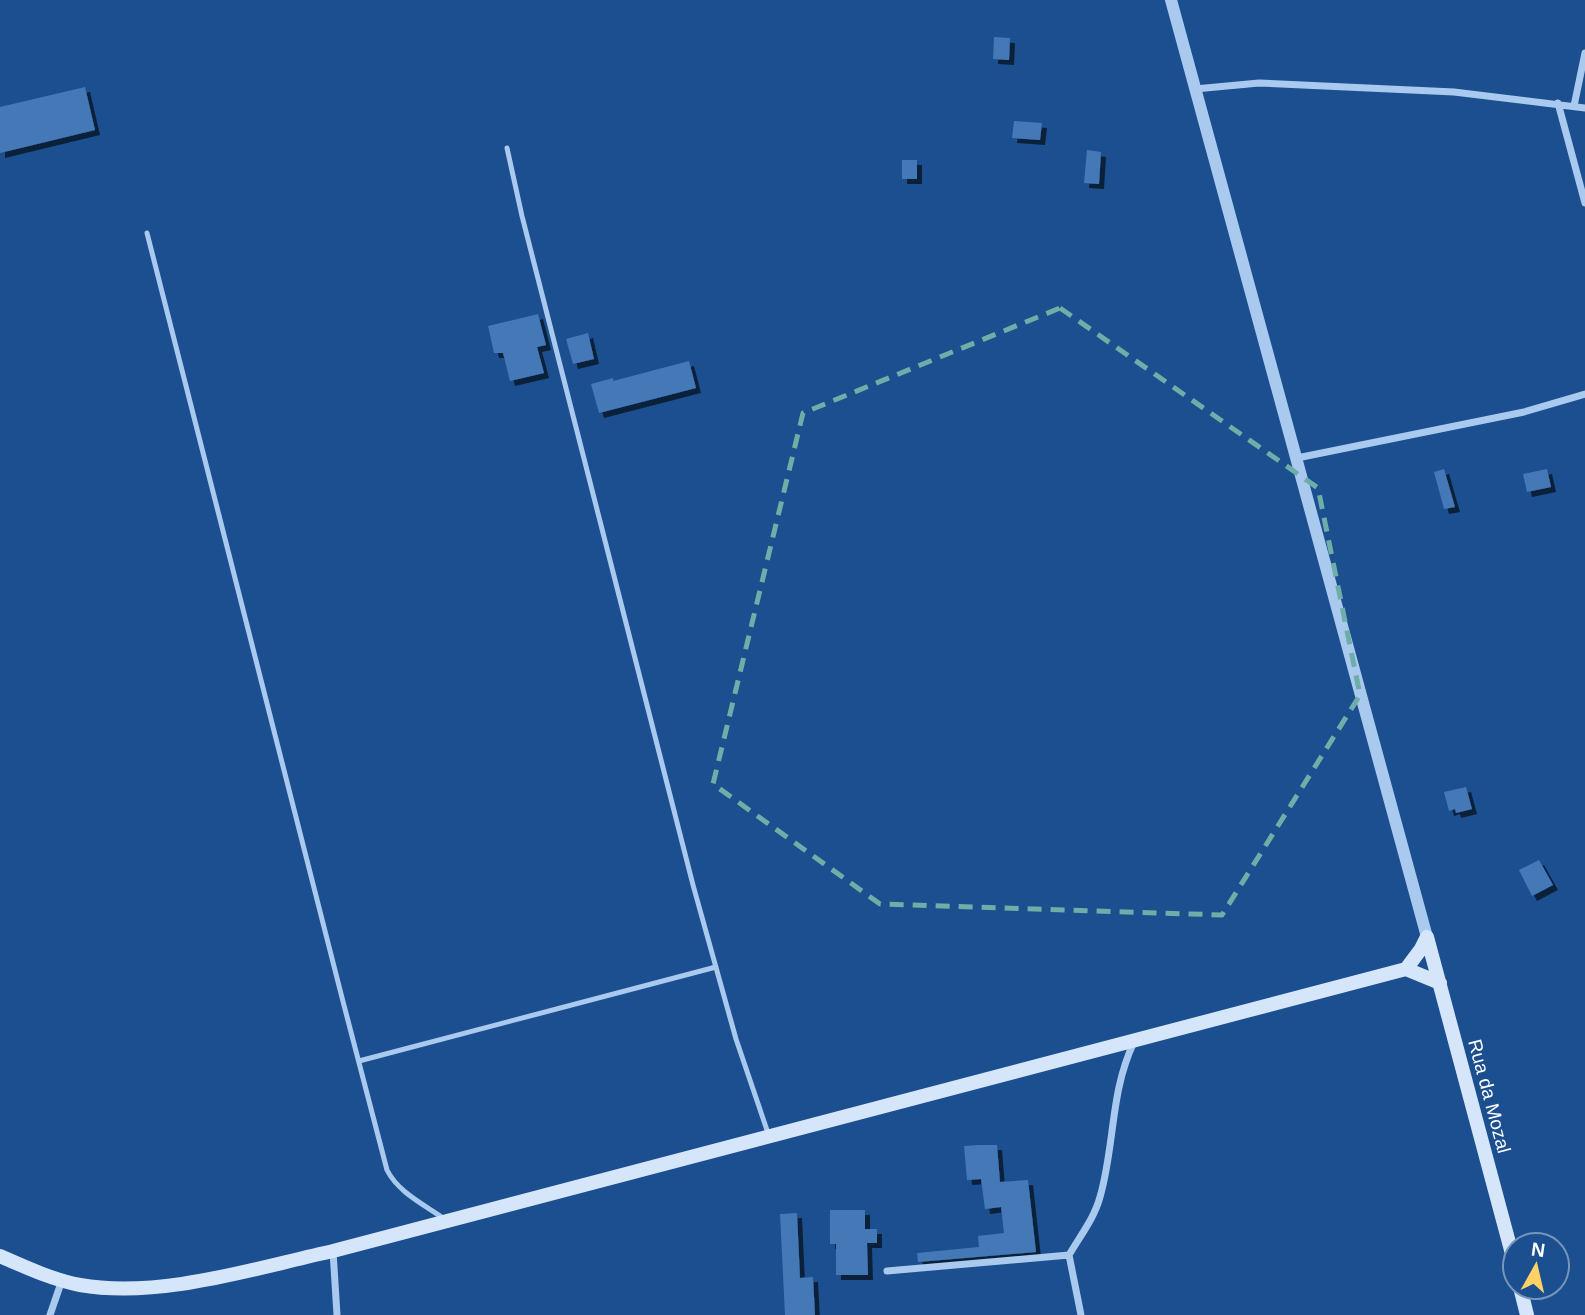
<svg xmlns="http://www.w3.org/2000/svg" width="1585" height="1315" viewBox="0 0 1585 1315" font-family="Arial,sans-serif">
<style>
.building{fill:#4478b7;filter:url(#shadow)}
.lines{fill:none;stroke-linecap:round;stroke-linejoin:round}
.service{stroke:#a9c9ee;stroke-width:5}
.minor{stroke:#a9c9ee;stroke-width:7}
.tertiary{stroke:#a9c9ee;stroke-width:12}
.secondary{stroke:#d6e6fa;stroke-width:14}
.marked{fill:none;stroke:#6fada8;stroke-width:5;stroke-dasharray:14 9;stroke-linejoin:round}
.labels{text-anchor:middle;stroke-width:6;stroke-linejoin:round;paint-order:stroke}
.street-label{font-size:19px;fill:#fff;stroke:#1b4f8f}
</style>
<defs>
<filter id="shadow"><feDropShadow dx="5" dy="5" stdDeviation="0" flood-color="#0009"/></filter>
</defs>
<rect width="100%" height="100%" fill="#1b4f8f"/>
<path class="building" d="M 994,37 L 1010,38 L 1009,60 L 993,59 Z
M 85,87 L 95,130 L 0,153 L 0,107 Z
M 1014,121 L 1042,123 L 1040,140 L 1012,138 Z
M 1087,150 L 1101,152 L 1099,184 L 1084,183 Z
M 902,160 L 917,160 L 917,179 L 902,179 Z
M 538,314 L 546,345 L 537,347 L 544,373 L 510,381 L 503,353 L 494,353 L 488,326 Z
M 588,333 L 594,359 L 573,364 L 566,339 Z
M 689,361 L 696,388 L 599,413 L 591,384 L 613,378 L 613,381 Z
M 1444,469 L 1455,507 L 1444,509 L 1434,472 Z
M 1547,469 L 1551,487 L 1527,492 L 1523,474 Z
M 1466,787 L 1472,809 L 1456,813 L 1455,809 L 1449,811 L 1444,792 Z
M 1539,860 L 1553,885 L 1532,896 L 1519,870 Z
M 979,1145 L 997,1145 L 1000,1182 L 1028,1180 L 1036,1252 L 918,1262 L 917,1253 L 979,1247 L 978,1236 L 1004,1233 L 1001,1207 L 985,1209 L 981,1179 L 967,1180 L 964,1146 Z
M 830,1210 L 865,1210 L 865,1229 L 877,1229 L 877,1243 L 867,1243 L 868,1275 L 836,1275 L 836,1244 L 830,1244 Z
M 797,1213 L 800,1278 L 813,1277 L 815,1315 L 785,1315 L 780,1214 Z"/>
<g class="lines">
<path class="service" d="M 507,148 L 522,216 L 693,885 L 736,1039 L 769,1136
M 147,233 C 226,545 305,858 387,1170 C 398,1192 423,1204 443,1218
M 359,1061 L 716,967"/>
<path class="minor" d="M 1195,89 L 1259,83 L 1454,92 L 1585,108
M 1558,103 L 1585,203
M 1574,106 L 1585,53
M 1297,458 L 1524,412 L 1585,394
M 333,1251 L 337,1315
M 887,1271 L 1069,1255
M 50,1315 L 62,1280
M 1081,1315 L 1069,1255 C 1080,1236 1094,1219 1100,1197 C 1115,1145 1110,1092 1134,1042"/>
<path class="tertiary" d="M 1171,0 L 1427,937"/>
<path class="secondary" d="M 1427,937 L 1515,1265
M 1406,969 L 1421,949 L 1427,937
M 0,1256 C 25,1267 53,1280 80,1285 C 160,1299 255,1268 333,1251 L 1406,969 L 1440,983
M 1520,1287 L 1527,1315"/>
</g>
<path class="marked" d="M 1060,308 L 1318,488 L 1360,695 L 1222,915 L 880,904 L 713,784 L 803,413 Z"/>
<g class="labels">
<g class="street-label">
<text transform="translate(1490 1096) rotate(75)" y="7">Rua da Mozal</text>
</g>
</g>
<g transform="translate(1536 1266) rotate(8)"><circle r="33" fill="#1b4f8f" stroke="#7695bc" stroke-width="2"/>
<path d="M0-5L12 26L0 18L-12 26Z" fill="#ffd166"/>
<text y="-10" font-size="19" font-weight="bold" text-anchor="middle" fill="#ffffff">N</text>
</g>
</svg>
